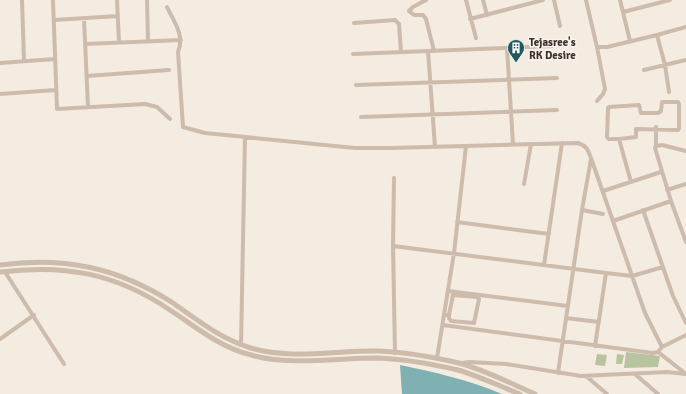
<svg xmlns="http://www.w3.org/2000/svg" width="686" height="394" viewBox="0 0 686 394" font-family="Signika,sans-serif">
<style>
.green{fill:#b8c4a0}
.water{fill:#7fb0b2}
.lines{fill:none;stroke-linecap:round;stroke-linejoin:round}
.minor{stroke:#cdbbac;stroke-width:4}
.tertiary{stroke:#cdbbac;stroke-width:5}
.labels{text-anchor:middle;stroke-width:3;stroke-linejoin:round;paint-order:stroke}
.poi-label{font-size:11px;font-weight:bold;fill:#3b302b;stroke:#fbf5ee;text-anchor:start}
</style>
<rect width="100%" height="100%" fill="#f4ebe1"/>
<path class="green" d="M 626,352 L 660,356 L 658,367 L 624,368 Z
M 597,354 L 607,355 L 605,366 L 595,365 Z
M 617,354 L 624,355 L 622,364 L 616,364 Z"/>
<path class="water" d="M 400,365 C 434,372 469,380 502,394 L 402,394 Z"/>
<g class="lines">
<path class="minor" d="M 22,0 L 24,61
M 53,0 L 57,109 L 145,104 L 157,107 L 170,119
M 117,0 L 119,42
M 147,0 L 148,41
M 426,0 L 413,7 L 409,11 L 414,15 L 423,15 L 426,19 L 434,51
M 466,0 L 476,38
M 483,0 L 487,15
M 554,0 L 560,26
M 586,0 L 597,47 L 607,47 L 657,35
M 620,0 L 630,41
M 167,7 C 174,22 185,35 178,52 L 183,127 L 205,133 L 355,148 L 391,148 L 578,143 C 587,146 588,150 591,158 L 645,313 L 662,347
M 623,12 L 670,0
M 84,19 L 88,107
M 470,19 L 543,0
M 54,20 L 118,16
M 354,23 L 395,20 L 399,24 L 401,52
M 85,44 L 181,40
M 507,48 L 513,144
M 428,51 L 435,147
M 353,54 L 552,46
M 0,63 L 55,59
M 644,70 L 686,60
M 87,76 L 169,70
M 356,85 L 557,78
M 669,92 L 665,65 L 657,35 L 686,27
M 0,94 L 56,90
M 597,101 L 603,94 L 605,89 L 597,47
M 361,117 L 557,110
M 656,127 L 656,146
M 619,139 L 636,137 L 636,129 L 678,130 L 679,128 L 679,104 L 678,102 L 662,102 L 661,111 L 658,113 L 641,113 L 639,105 L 609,107 L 608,108 L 607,137 L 609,139 L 619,139 L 631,182
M 686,151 L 662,145 L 656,146 L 655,148 L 671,201 L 686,242
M 394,178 L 393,246 L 395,353
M 524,184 L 531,144
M 667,190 L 686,184
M 603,191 L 661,172
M 582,210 L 603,214
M 643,210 L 673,296 L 686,323
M 613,221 L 671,201
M 457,222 L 549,234
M 393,246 L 606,273 L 595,346
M 544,265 L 562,143
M 5,272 L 64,364
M 606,273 L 632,276 L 663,267
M 448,291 L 568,306
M 444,315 L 449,315 L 449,318 L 451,321 L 474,323 L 479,299 L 477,297 L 453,295 L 449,315
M 566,318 L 599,322
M 443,325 L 653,353 L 658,352 L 662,347 L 686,335
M 0,339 L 34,315
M 241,345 L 245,137
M 658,352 L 686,374
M 437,358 L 454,253 L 466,146
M 462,363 L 469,362 L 506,364 L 581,376 L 667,372 L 686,374
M 558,373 L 582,210 L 591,159
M 635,374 L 658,394
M 586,376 L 607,394"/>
<path class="tertiary" d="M 0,265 C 64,256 119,268 173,303 C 199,321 221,339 251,348 C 290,360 338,350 378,351 C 405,352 433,357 459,363 C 485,370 510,383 535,394
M 0,272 C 65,264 115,273 170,310 C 196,327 219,347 251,355 C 290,366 336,358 377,358 C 404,359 432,364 458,370 C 479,376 499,386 520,394"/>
</g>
<defs>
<symbol id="building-pin" viewBox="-11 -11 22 30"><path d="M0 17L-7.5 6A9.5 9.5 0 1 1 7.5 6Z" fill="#1f5a5e" stroke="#fbf5ee"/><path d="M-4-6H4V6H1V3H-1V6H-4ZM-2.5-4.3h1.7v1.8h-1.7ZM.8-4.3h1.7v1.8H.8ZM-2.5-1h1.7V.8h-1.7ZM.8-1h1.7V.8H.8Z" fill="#fff"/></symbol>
</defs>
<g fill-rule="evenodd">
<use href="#building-pin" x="506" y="38" width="20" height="27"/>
</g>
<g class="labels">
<g class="poi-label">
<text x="529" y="46">Tejasree's<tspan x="529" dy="13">RK Desire</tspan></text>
</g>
</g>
</svg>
